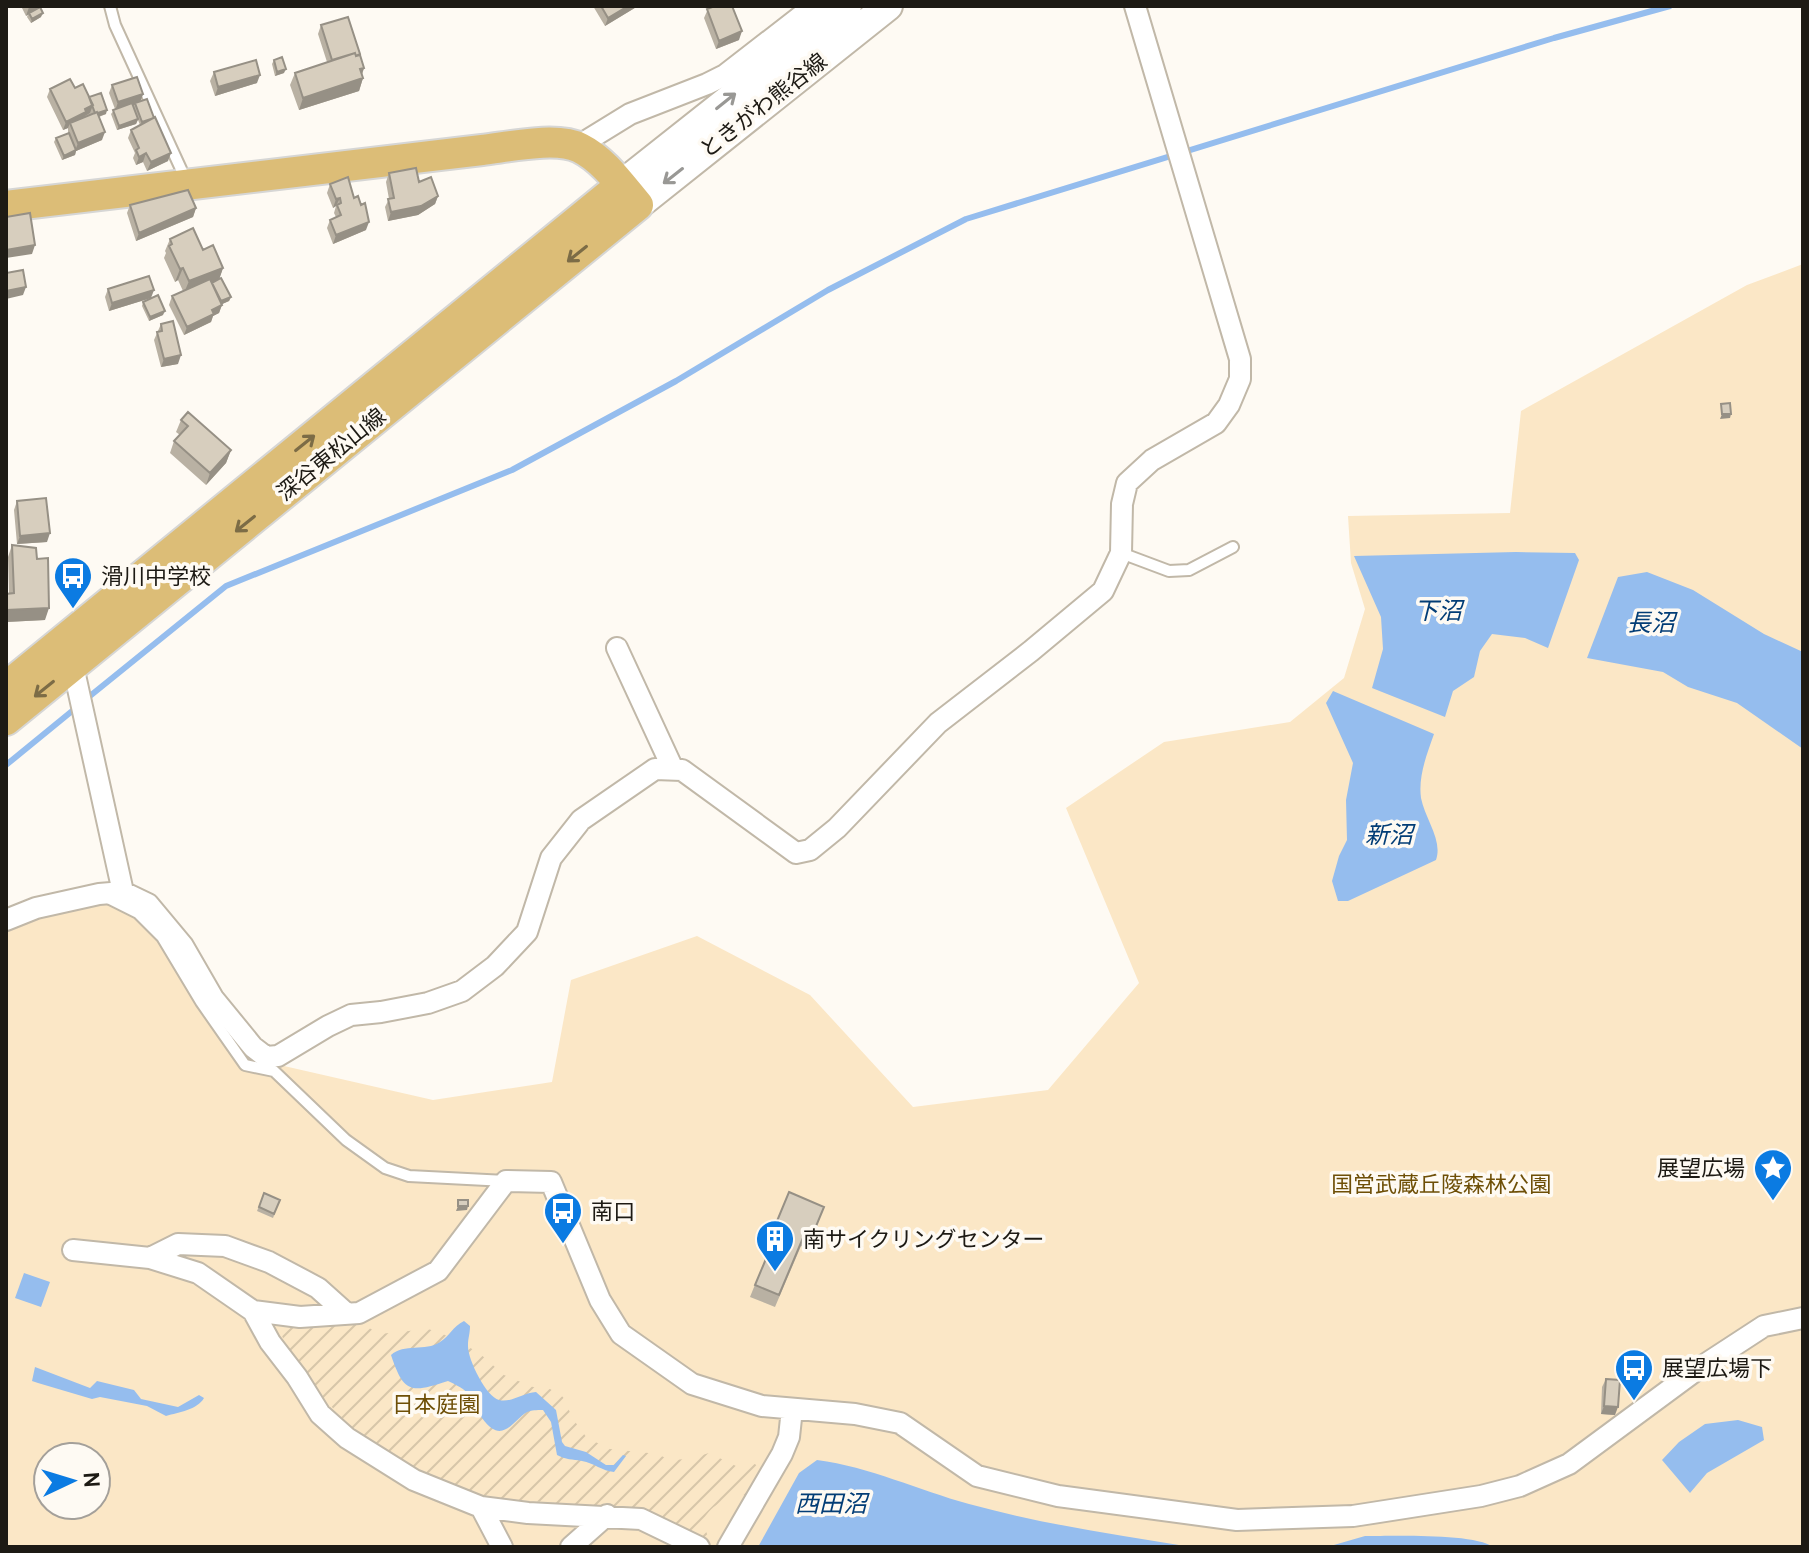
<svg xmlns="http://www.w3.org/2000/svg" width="1809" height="1553" viewBox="0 0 1809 1553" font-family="Cabin,'Noto Sans JP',sans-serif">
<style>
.park{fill:#fbe7c6;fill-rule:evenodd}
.garden{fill:url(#garden-furrows)}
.water{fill:#95bdee}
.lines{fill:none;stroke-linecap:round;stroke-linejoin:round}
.stream{stroke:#95bdee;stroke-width:6}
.lane-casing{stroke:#c1b8a8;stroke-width:14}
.street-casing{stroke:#c1b8a8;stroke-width:24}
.secondary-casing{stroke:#c1b8a8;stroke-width:32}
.primary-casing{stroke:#d6d6d5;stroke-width:34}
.lane{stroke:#fff;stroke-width:10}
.street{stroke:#fff;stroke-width:20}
.secondary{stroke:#fff;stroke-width:28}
.primary{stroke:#dcbd77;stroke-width:30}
.wall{fill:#b9b1a3}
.shaded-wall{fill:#969085}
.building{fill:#d7cebe;stroke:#969085;stroke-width:2}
.oneway{stroke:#999895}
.oneway2{stroke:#7c6c46}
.labels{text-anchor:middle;stroke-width:7;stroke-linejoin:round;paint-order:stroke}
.street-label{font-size:22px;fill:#1d1a14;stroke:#fefaf3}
.poi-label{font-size:22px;fill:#1d1a14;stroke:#fefaf3;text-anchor:start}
.park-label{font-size:22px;fill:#6e4f07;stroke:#fefaf3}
.water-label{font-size:24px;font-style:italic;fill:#023d76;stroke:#fefaf3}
</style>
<defs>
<pattern id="garden-furrows" width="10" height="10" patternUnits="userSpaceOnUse" patternTransform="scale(2)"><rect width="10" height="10" fill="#fbe7c6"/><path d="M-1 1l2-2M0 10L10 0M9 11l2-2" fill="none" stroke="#d7c6a9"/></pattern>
</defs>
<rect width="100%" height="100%" fill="#fefaf3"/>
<path class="park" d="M 1803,264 L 1803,1547 L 6,1547 L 6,928 L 83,906 L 120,900 L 146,911 L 267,1066 L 284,1066 L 433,1100 L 552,1082 L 571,980 L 697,936 L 810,995 L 913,1107 L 1048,1090 L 1139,983 L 1066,808 L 1164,742 L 1290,722 L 1344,678 L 1365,609 L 1351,563 L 1348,516 L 1510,513 L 1521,411 L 1747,285 ZM 48,1457 L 96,1457 L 96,1505 L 48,1505 Z"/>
<path class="garden" d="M 358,1321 L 379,1334 L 428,1329 L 441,1333 L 478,1352 L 504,1375 L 533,1387 L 550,1389 L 563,1397 L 573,1419 L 587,1438 L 610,1449 L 658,1454 L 669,1460 L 689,1459 L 709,1453 L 736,1466 L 755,1464 L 760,1469 L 762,1481 L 752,1494 C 731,1496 712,1502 702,1522 L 710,1541 L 700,1542 L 685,1529 L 653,1515 L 628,1509 L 483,1497 L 419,1470 L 360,1437 L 315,1389 L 285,1343 L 278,1326 L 281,1322 Z"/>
<path class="water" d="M 1516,552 L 1575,553 L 1579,560 L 1548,648 L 1525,638 L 1492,634 L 1480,651 L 1474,677 L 1453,691 L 1445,717 L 1372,688 L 1383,649 L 1381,617 L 1354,556 Z
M 1647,572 L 1693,590 L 1764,634 L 1803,652 L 1803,749 L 1737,703 L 1688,687 L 1663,672 L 1587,658 L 1618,577 Z
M 1333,691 L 1434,734 C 1427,754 1418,776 1421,798 C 1425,819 1443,840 1436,860 L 1348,901 L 1338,901 L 1332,881 L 1339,856 L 1347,840 L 1346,800 L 1353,763 L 1326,703 Z
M 24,1273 L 50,1282 L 41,1307 L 15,1298 Z
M 464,1321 L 470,1326 C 470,1334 468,1338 468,1345 C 467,1358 486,1397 499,1400 C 511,1403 523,1393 536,1392 L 556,1410 L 562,1442 L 565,1446 L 586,1452 L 606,1465 L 614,1465 L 623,1455 L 626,1456 L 614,1472 C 602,1471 594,1463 582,1461 C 572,1459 566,1460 557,1455 L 551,1422 L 543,1410 C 540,1410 532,1410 530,1411 C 515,1415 504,1449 482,1418 C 466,1395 476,1394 448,1381 C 411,1393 404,1394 391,1355 C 404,1343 425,1352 440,1342 C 449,1337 453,1326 464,1321 Z
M 35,1367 L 90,1388 L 97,1381 L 134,1390 L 141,1399 L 178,1407 L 199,1395 L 204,1398 C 197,1410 179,1412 166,1416 L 147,1406 L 100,1397 L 92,1399 L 38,1383 L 32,1381 Z
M 1738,1420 L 1762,1427 L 1764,1440 L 1707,1473 L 1690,1493 L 1662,1460 L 1679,1442 L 1705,1424 Z
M 817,1460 C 870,1467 918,1490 969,1504 C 1042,1524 1117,1535 1191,1547 L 758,1547 L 799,1473 Z
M 1365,1536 C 1391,1536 1475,1533 1493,1547 L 1327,1547 Z"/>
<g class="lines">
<path class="stream" d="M 85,700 L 226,586 L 512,470 L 676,381 L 828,290 L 966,219 L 1554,38 L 1670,6
M 6,765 L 77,707"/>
<defs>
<path id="lane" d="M 110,6 L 115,25 L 186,180
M 1121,553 L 1169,571 L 1189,570 L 1233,547
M 106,897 L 138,913 L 162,937 L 201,1002 L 245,1065 L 274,1071 L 346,1140 L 385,1168 L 409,1176 L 506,1181"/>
<path id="street" d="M 578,146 L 630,114 L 707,84 L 725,75 L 814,6
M 617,648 L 673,769
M 71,657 L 123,892
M 6,920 L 36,908 L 99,894 L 123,892 L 148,904 L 183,946 L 213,998 L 253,1047 L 266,1057 L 278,1056 L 328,1026 L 351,1015 L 381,1012 L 428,1003 L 462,991 L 495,966 L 527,932 L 551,858 L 581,820 L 655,769 L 682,770 L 796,853 L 810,850 L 837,828 L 938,723 L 1031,651 L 1103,591 L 1121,553 L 1122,504 L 1127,483 L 1152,460 L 1216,423 L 1229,405 L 1240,379 L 1240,359 L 1135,6
M 73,1250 L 150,1258 L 198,1273 L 253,1311 L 300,1317 L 359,1313 L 438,1271 L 506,1181 L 551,1182 L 600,1300 L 621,1334 L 692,1384 L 762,1406 L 855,1414 L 900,1423 L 977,1476 L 1058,1496 L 1237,1520 L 1353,1516 L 1481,1496 L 1520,1486 L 1569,1464 L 1695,1371 L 1764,1326 L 1803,1318
M 150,1258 L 178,1244 L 225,1246 L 269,1262 L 318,1288 L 347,1314
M 253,1311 L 270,1342 L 297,1377 L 320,1414 L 347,1438 L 414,1480 L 481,1507 L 528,1513 L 641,1519 L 699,1547
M 481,1507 L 502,1547
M 571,1547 L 607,1515
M 728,1547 L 782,1454 L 789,1437 L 792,1409"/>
<path id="secondary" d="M 621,185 L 847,6
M 638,205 L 888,6"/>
<path id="primary" d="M 6,206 L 482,150 C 508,147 557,136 580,148 C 604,160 621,185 638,205 L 6,720
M 6,687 L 621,185"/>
</defs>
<use href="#lane" class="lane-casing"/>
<use href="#street" class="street-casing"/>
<use href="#secondary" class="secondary-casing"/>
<use href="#primary" class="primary-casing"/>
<use href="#lane" class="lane"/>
<use href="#street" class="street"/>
<use href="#secondary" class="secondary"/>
<use href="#primary" class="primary"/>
</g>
<path class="wall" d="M 21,6 L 42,6 L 40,8 L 41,17 L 31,23 L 27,17 L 28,14 L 26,16 Z
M 593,6 L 638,6 L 605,26 Z
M 707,6 L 732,6 L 739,40 L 716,49 L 704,18 L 708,9 Z
M 321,25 L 364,68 L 362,75 L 363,78 L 359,91 L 299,110 L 290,85 L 295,73 L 327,62 L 318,34 Z
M 274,60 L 284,73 L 275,76 L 272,64 Z
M 214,72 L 257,83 L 215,96 L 210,81 Z
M 112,85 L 143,94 L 140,101 L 168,161 L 147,171 L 143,162 L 136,165 L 133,158 L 135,153 L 128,138 L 131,130 L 140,125 L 138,120 L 136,124 L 117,130 L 111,114 L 115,109 L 109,93 Z
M 75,88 L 89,97 L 106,114 L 99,117 L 102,140 L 76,151 L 75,155 L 62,160 L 54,142 L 56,138 L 68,133 L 68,128 L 63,130 L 47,97 L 50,89 Z
M 389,173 L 419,182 L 438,196 L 435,204 L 418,215 L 388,221 L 385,207 L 389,199 L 386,182 Z
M 330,184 L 354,198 L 366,230 L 333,244 L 327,228 L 330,220 L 336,217 L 334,213 L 336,206 L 333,208 L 327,193 Z
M 130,205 L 196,208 L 193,217 L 136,241 L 127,213 Z
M 170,239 L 203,250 L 223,268 L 219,279 L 231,297 L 229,301 L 222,304 L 219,313 L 213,316 L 211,322 L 184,335 L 169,305 L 172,296 L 183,291 L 178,280 L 175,282 L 164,258 L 166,253 L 165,251 Z
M 108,289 L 151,298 L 109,311 L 105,297 Z
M 143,302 L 163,315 L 149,321 L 142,306 Z
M 161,324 L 178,364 L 161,367 L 154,340 Z
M 181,420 L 231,450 L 226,463 L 206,485 L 170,453 L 174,441 L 180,435 L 176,432 Z
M 17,501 L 47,542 L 17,544 L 14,510 Z
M 12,545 L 37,559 L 45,620 L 6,622 L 6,594 L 9,593 L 8,557 Z
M 264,1193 L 280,1200 L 273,1218 L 257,1211 Z
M 824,1207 L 808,1248 L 801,1246 L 775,1307 L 750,1297 L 775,1235 L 772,1234 L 777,1221 Z
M 1606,1379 L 1615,1415 L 1601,1414 L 1602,1387 Z"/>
<path class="shaded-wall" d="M 31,6 L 42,6 L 26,16 L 29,7 Z
M 628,6 L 638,6 L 605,26 L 608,18 Z
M 43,13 L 41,17 L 31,23 L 32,19 Z
M 742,31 L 739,40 L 716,49 L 719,41 Z
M 364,68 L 360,79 L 363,78 L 359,91 L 299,110 L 303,98 Z
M 286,69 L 284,73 L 275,76 L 277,72 Z
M 260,75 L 257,83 L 215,96 L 218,87 Z
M 143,94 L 140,103 L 115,111 L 118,102 Z
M 93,105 L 90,113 L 85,116 L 83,120 L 70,123 L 68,128 L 63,130 L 66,122 L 85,109 Z
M 107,110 L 106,114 L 94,118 L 96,114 Z
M 138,119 L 136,124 L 117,130 L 119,126 Z
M 105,132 L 102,140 L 76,151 L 75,155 L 62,160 L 64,156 L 75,151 L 78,143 Z
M 146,153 L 143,162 L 136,165 L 139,157 Z
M 171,153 L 168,161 L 147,171 L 151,162 Z
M 438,196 L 435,204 L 418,215 L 388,221 L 391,212 Z
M 340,198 L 336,206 L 333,208 L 336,199 Z
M 196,208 L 193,217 L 136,241 L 139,233 Z
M 369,222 L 366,230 L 333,244 L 336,235 Z
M 35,245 L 32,254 L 6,258 L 6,250 Z
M 183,268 L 178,280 L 175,282 L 180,269 Z
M 223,268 L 219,280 L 184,293 L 189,281 Z
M 26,287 L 23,295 L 6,299 L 6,291 Z
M 154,290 L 151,298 L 109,311 L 112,303 Z
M 231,297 L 229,301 L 218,306 L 220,302 Z
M 222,305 L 219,313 L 213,316 L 211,322 L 184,335 L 187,327 L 212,310 Z
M 165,311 L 163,315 L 149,321 L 150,317 Z
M 181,355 L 178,364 L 161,367 L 164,359 Z
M 1722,414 L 1731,414 L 1730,418 L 1720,419 Z
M 231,450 L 226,463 L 206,485 L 210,473 Z
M 50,533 L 47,542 L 17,544 L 20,536 Z
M 49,608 L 45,620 L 6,622 L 6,610 Z
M 458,1206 L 468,1206 L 467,1210 L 456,1211 Z
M 1604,1406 L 1618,1407 L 1615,1415 L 1601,1414 Z"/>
<path class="building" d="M 601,6 L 628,6 L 608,18 Z
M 715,6 L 732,6 L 742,31 L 719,41 L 707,9 Z
M 40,7 L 43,13 L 32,19 L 29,13 Z
M 348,17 L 360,54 L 356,56 L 355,53 L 332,60 L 321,25 Z
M 355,53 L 356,56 L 360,55 L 364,68 L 360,69 L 363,78 L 303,98 L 295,73 Z
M 282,57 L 286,69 L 277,72 L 274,60 Z
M 256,60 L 260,75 L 218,87 L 214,72 Z
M 137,77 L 143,94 L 118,102 L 112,85 Z
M 70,79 L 75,88 L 83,84 L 93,105 L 85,109 L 86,112 L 66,122 L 50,89 Z
M 101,93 L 107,110 L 98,113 L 97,112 L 95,113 L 89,97 Z
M 147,99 L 154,118 L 142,122 L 135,103 Z
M 132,103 L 138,119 L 119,126 L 113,110 Z
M 97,112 L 105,132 L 78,143 L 70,123 Z
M 155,117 L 171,153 L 151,162 L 146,153 L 139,157 L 136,150 L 139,148 L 131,130 Z
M 69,133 L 76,150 L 64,156 L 56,138 Z
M 416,168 L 419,182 L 431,177 L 438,196 L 421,206 L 391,212 L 388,199 L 394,198 L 389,173 Z
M 348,177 L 354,198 L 358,196 L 361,205 L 365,203 L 369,222 L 336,235 L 330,220 L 341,215 L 337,205 L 341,203 L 340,198 L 336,199 L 330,184 Z
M 188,190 L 196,208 L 139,233 L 130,205 Z
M 30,213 L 35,245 L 6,250 L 6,217 Z
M 193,228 L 203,250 L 213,245 L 223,268 L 189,281 L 183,268 L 180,269 L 169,246 L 172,244 L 170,239 Z
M 23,270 L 26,287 L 6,291 L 6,273 Z
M 149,276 L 154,290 L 112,303 L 108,289 Z
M 221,278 L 231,297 L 221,301 L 212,283 Z
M 210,279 L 222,305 L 212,310 L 214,314 L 187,327 L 172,296 Z
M 158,295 L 165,311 L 150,317 L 143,302 Z
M 173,321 L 181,355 L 164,359 L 157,332 L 162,331 L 161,324 Z
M 1730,403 L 1731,414 L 1722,414 L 1721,404 Z
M 188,412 L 231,450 L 210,473 L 174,441 L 188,426 L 181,420 Z
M 46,498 L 50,533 L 20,536 L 17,501 Z
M 12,545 L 36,548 L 37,559 L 48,558 L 49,608 L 6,610 L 6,594 L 14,593 Z
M 789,1192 L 824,1207 L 812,1236 L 805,1233 L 779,1295 L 755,1285 L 781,1223 L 777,1221 Z
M 264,1193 L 280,1200 L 274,1214 L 259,1207 Z
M 458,1200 L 468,1200 L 468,1206 L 458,1206 Z
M 1606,1379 L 1620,1380 L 1618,1407 L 1604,1406 Z"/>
<defs><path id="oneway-shaft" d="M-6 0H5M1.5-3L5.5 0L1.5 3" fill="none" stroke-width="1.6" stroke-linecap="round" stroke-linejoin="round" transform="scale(2)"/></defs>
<g class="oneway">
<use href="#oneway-shaft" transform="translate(726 101) rotate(-39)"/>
<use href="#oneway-shaft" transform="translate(673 176) rotate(142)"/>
</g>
<g class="oneway2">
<use href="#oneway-shaft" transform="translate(577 254) rotate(141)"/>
<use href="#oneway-shaft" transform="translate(305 443) rotate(-39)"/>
<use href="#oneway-shaft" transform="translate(245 524) rotate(141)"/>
<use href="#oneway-shaft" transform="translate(44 689) rotate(141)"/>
</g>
<defs>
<symbol id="bus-pin" viewBox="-11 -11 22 30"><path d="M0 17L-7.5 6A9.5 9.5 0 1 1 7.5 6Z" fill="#0b7be2" stroke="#fefaf3"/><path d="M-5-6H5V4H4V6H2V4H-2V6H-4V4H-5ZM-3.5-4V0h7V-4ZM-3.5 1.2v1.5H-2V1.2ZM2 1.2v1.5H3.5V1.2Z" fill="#fff"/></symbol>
<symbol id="sight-pin" viewBox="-11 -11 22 30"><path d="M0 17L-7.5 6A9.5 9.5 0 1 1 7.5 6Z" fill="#0b7be2" stroke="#fefaf3"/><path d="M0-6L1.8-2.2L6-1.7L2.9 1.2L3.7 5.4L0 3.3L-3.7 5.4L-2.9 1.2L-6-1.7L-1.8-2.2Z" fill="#fff"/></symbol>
<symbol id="building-pin" viewBox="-11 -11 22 30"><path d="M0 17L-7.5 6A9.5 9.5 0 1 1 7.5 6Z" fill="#0b7be2" stroke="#fefaf3"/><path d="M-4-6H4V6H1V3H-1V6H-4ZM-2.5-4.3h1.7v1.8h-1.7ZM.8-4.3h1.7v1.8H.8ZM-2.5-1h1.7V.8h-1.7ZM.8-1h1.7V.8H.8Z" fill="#fff"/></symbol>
</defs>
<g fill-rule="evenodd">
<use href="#bus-pin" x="51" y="554" width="44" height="60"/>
<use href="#sight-pin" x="1751" y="1146" width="44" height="60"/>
<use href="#bus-pin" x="541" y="1189" width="44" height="60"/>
<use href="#building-pin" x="753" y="1217" width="44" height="60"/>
<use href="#bus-pin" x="1612" y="1346" width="44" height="60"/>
</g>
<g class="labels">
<g class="street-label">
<text transform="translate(763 105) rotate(-38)" y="8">ときがわ熊谷線</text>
<text transform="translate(331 454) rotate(-39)" y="8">深谷東松山線</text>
</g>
<g class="poi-label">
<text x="101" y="584">滑川中学校</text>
<text x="1745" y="1176" text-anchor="end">展望広場</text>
<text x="591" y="1219">南口</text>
<text x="803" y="1247">南サイクリングセンター</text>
<text x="1662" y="1376">展望広場下</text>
</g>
<g class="park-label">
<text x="1441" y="1192">国営武蔵丘陵森林公園</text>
<text x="436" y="1412">日本庭園</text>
</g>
<g class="water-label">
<text x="1438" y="619">下沼</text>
<text x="1651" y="631">長沼</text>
<text x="1389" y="843">新沼</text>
<text x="831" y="1512">西田沼</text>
</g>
</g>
<rect width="1809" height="1553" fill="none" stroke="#1d1a14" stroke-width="16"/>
<g transform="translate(72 1481) rotate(86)"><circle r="38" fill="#fefaf3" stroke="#a4a09a" stroke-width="2"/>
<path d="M0-6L14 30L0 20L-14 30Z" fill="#0b7be2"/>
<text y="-12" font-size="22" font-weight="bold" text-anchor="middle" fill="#1d1a14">N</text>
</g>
</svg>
